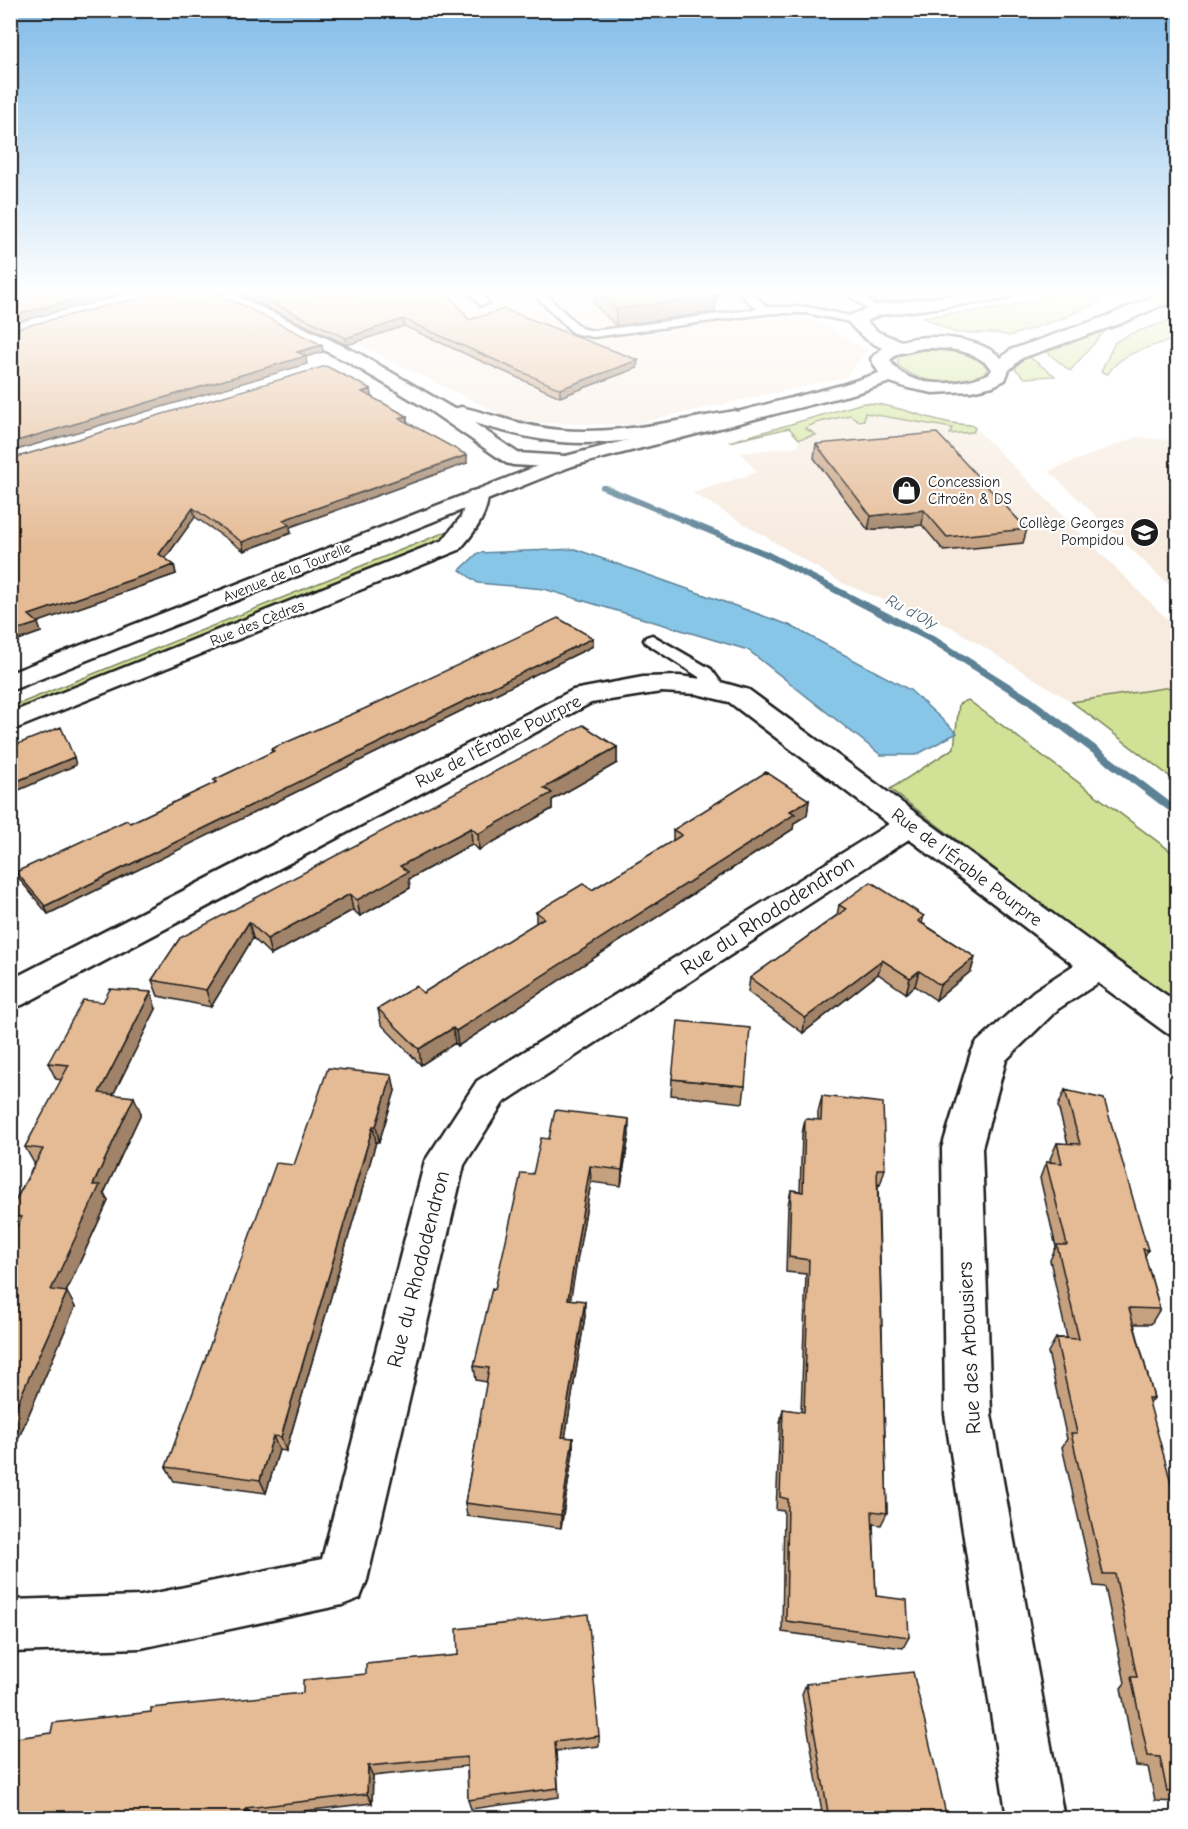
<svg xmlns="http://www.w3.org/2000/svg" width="1188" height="1829" viewBox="0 0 1188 1829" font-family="'Comic Neue',sans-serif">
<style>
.built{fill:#f7ebdf}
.green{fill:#d1e296;stroke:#767f59;stroke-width:1.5}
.water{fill:#88c6e8;stroke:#5d8296;stroke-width:1.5}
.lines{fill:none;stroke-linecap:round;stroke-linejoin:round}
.stream{fill:#5d8296;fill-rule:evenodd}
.service-casing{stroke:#1c1c1c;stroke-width:5}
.minor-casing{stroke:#1c1c1c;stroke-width:5}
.secondary-casing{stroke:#1c1c1c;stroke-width:5}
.primary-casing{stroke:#1c1c1c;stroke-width:5}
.service{fill:#fff;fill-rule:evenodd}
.minor{fill:#fff;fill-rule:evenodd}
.secondary{fill:#fff;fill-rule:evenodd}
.primary{fill:#fbdf96;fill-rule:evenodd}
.wall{fill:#c5a180;stroke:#1c1c1c;stroke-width:1.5}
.shaded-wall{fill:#a08368;stroke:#1c1c1c;stroke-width:1.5}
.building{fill:#e5bb95;stroke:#1c1c1c;stroke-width:1.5}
.labels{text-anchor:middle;stroke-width:4.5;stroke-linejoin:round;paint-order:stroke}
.far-poi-label{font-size:15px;fill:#1c1c1c;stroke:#fff;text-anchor:start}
.far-street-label{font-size:15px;fill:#1c1c1c;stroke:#fff}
.far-water-label{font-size:16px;font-style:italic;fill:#47606e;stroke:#fff}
.street-label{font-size:18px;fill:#1c1c1c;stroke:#fff}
.near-street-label{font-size:21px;fill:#1c1c1c;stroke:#fff}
</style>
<rect width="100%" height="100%" fill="#fff"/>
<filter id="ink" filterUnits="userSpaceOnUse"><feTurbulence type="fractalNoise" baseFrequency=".0167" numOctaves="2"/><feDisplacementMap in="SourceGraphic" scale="12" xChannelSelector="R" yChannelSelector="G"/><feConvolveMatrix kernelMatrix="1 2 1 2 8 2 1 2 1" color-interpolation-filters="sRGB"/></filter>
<g filter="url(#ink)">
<path class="built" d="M 316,294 L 973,294 L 853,307 L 809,317 L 867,350 L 846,377 L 628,425 L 516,422 L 274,303 Z
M 865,413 L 953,428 L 950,434 L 973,432 L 975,428 L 1177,629 L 1177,686 L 1072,702 L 951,627 L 844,584 L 693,493 L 757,472 L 740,453 L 799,446 L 799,439 L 815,435 L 804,428 L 850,415 L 859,421 Z
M 1136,437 L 1177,441 L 1177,593 L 1049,471 Z"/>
<path class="green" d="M 1053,294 L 1099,294 L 1094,297 L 1101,300 L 1064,318 L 1010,336 L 996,333 L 955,333 L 923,317 L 1003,308 Z
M 1177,318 L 1177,338 C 1155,346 1121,351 1108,374 L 1101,372 L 1115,342 L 1130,334 Z
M 1096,330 L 1104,332 L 1070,371 L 1047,352 Z
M 935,347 C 952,349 979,350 987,367 L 986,372 C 964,389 918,384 898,365 L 898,356 L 904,352 Z
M 1028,356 L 1055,376 L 1025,378 L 1015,369 L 1018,363 Z
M 863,403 C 901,404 933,424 971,425 L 975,428 L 973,432 L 950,434 L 952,428 L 865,413 L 864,420 L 859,421 L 850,415 L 816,423 L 805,428 L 816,435 L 799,439 L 789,428 L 729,442 Z
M 453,529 L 444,539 L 433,545 L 11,716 L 11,707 Z
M 1177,686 L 1177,782 L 1072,702 Z
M 968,700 L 1177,856 L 1177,1001 L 1067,924 L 890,789 L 954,748 L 959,704 Z"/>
<path class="water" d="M 575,549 L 789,625 L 910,690 L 957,733 L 916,755 L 881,755 L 748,650 L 544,589 L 478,583 L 460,570 L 478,553 Z"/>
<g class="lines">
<path class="stream" d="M 600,485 L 606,485 L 769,552 L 939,639 L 1031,697 L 1178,808 L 1178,818 L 1023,701 L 931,643 L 763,556 L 600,489 Z"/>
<defs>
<path id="service" d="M 471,294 L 482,294 L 489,303 L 480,305 Z
M 534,294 L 545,294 L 581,328 L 593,331 L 757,309 L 740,294 L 752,294 L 768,307 L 806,307 L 855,317 L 860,320 L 855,323 L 806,313 L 771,313 L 593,337 L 573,333 Z
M 847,294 L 860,294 L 881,310 L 880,312 L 872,312 Z
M 652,635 L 711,669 L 725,688 L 722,692 L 710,692 L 699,677 L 646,643 L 644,640 L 646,637 Z"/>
<path id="minor" d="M 211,294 L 233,294 L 360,354 L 454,409 L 461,407 C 494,415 526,427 560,430 C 619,435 678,420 735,411 L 742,413 L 745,417 L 742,421 L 735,423 C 678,432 618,447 560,442 C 531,439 502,431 474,423 L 518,453 L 565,456 L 572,458 L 575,462 L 572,466 L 565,468 L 513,465 L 506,463 L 429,410 L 348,362 Z
M 962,294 L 1014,294 L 1006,299 L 880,315 L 866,321 L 878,332 L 904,342 L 907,346 L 904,350 C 884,355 858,336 847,320 L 849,316 L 876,305 Z
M 477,490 L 485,492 L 488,497 C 486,518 473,534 459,550 L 10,731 L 10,713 L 443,540 L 461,517 L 469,492 Z
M 679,676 L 717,681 L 749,690 L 1111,957 L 1178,1003 L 1178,1035 L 1165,1032 L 1098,983 L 1058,1009 L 1006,1060 L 982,1148 L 991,1414 L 1064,1818 L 1007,1818 L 945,1414 L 942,1148 L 971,1053 L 976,1043 L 1034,991 L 1074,965 L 909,839 L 503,1103 L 464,1165 L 367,1580 L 360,1598 L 342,1605 L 141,1648 L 10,1652 L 10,1600 L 141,1596 L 322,1559 L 425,1161 L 477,1081 L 889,824 L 729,702 L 697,694 L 661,692 L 591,703 L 22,1005 L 10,1009 L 10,980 L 573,690 L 643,677 Z"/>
<path id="secondary" d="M 1158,294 L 1178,294 L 1178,298 L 1122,323 L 1022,358 L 1009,370 L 1005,380 L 993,386 L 971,391 L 933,393 L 908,388 L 890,382 L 856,393 L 572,466 L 10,691 L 10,673 L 558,458 L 842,385 L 879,373 L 871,359 C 893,328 977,332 1001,358 L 1010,350 L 1110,315 ZM 923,348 C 948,348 974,349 992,369 L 990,373 C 963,386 907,391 890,360 L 897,354 Z"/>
<path id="primary" d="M 1178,294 L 1178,303 L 1157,306 L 1149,301 L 1157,296 Z"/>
</defs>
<use href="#service" class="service-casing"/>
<use href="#minor" class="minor-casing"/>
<use href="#secondary" class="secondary-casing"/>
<use href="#primary" class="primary-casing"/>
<use href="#service" class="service"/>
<use href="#minor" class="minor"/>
<use href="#secondary" class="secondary"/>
<use href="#primary" class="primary"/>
</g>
<path class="wall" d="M 239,294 L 449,294 L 469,320 L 637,368 L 560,397 L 404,326 L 347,345 Z
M 594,294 L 724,294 L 716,296 L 715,312 L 616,326 L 594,304 Z
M 371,389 L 372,397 L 371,397 L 407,416 L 407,422 L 467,463 L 290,527 L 291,533 L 244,551 L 195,517 L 165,558 L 174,565 L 176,574 L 37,622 L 41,632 L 10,643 L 10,459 Z
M 816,444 L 1027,529 L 1023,543 L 944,551 L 922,525 L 868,530 L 814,458 Z
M 593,646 L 48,914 L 20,880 L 16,872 L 130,823 L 215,783 L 214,780 L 272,752 L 271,749 Z
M 617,747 L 617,763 L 552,800 L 552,809 L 479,850 L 472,844 L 409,879 L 410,888 L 360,916 L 353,910 L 271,955 L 253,938 L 211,1007 L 158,996 L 152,980 L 180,938 Z
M 809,800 L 807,815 L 794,823 L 793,829 L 458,1046 L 455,1043 L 421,1065 L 381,1024 L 378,1009 L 423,993 L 536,923 L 536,912 L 592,890 L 673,841 L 673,830 Z
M 839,905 L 924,916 L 922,923 L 975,957 L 971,971 L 936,1000 L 915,986 L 906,993 L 878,974 L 803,1033 L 748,992 L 750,978 L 837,915 Z
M 156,1009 L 113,1095 L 141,1113 L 104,1193 L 108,1201 L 66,1292 L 75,1307 L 10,1458 L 10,1240 L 16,1229 L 10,1219 L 10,1211 L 35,1163 L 34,1163 L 25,1147 L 62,1080 L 56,1079 L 48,1063 Z
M 672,1079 L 745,1086 L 743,1103 L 671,1095 Z
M 1065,1090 L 1148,1250 L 1145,1256 L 1160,1309 L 1151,1324 L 1134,1324 L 1154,1398 L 1149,1405 L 1178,1508 L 1178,1802 L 1155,1801 L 1148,1767 L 1136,1766 L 1121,1688 L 1125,1683 L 1105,1587 L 1094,1586 L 1062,1447 L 1067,1439 L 1048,1352 L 1056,1338 L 1067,1338 L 1050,1260 L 1056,1247 L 1040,1178 L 1046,1162 L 1051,1162 L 1050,1159 L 1057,1143 L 1068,1144 L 1058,1106 Z
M 395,1091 L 379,1142 L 376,1142 L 286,1451 L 279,1450 L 266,1493 L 174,1481 L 166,1467 L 294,1165 Z
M 822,1096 L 885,1169 L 880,1185 L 878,1184 L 887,1513 L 881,1525 L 873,1524 L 876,1596 L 909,1637 L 903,1648 L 782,1632 L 784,1511 L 776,1510 L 780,1423 L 783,1409 L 801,1412 L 806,1274 L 786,1272 L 788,1205 L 791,1190 L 800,1191 L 802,1134 L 805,1119 L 818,1120 L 818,1112 Z
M 629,1135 L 621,1186 L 591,1182 L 570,1299 L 585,1316 L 565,1438 L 573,1438 L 573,1452 L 561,1528 L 467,1516 L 465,1503 L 487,1382 L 476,1380 L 474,1366 L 495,1289 L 533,1174 L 549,1139 Z
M 806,1684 L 947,1818 L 823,1818 L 802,1694 Z
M 599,1736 L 599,1746 L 556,1751 L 559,1797 L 471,1809 L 468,1800 L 467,1766 L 373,1776 L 372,1803 L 253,1817 L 10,1739 Z"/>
<path class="shaded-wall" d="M 96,294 L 125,294 L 10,324 L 10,316 Z
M 692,294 L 724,294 L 704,298 L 716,296 L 715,312 L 616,326 L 616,309 Z
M 403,319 L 404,326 L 347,345 L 346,338 Z
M 322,345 L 323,352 L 306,357 L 307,364 L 10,452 L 10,443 Z
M 638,360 L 637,368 L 560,397 L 560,389 Z
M 371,389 L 372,397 L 363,400 L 362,392 Z
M 407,416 L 407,424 L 399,418 Z
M 467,455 L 467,463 L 290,527 L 291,533 L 244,551 L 242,542 L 283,520 Z
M 193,508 L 195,517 L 162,563 L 159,554 Z
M 924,510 L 922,525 L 868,530 L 871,516 Z
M 174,565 L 176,574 L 33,624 L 29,615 Z
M 38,623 L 41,632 L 10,643 L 10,632 Z
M 593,638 L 593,646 L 48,914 L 45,906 Z
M 617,747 L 617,763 L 552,800 L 552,809 L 479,850 L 478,834 L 544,788 Z
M 74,757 L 76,765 L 10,794 L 10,784 Z
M 809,800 L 807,815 L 794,823 L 793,829 L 458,1046 L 456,1031 L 790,811 Z
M 471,828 L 472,844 L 409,879 L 410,888 L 360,916 L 357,900 L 400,866 Z
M 350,894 L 353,910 L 271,955 L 267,939 Z
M 249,922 L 253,938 L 211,1007 L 206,990 Z
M 975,957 L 971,971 L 936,1000 L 940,985 Z
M 882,960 L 878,974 L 803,1033 L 805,1018 Z
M 919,971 L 915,986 L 906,993 L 910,978 Z
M 151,992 L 156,1009 L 106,1109 L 99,1093 Z
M 453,1028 L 455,1043 L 421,1065 L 419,1049 Z
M 392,1075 L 395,1091 L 379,1142 L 376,1126 Z
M 134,1097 L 141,1113 L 104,1193 L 108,1201 L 60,1305 L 51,1290 L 93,1185 Z
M 629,1119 L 629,1135 L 621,1186 L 622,1170 Z
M 373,1126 L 376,1142 L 286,1451 L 281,1437 Z
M 590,1166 L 591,1182 L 568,1314 L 568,1299 Z
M 67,1292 L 75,1307 L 10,1458 L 10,1420 Z
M 585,1301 L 585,1316 L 563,1451 L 562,1437 Z
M 273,1436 L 279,1450 L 266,1493 L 260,1480 Z
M 573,1438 L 573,1452 L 561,1528 L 561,1515 Z
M 368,1766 L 373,1776 L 372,1803 L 367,1794 Z
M 246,1808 L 253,1817 L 253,1818 L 245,1818 Z"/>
<path class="building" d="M 10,294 L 96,294 L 10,316 Z
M 153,294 L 220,294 L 322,345 L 297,352 L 306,356 L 10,443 L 10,330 Z
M 253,294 L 449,294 L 469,320 L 504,309 L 638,360 L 560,389 L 403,319 L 346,338 Z
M 601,294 L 713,294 L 716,296 L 616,309 Z
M 326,366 L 371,389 L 362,392 L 407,416 L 399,418 L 467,455 L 283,520 L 289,525 L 242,542 L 193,508 L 159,554 L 174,565 L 29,615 L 38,623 L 10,632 L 10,459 Z
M 937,433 L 1027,529 L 947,537 L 924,510 L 871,516 L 816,444 Z
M 558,618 L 593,638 L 45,906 L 16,872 L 127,820 L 130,823 L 217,782 L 214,780 L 274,751 L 271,749 L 364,709 Z
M 583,725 L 617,747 L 544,788 L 552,793 L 478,834 L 471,828 L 400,866 L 408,872 L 357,900 L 350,894 L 267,939 L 249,922 L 206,990 L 152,980 L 180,938 Z
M 61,727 L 74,757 L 10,784 L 10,747 Z
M 766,772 L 809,800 L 790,811 L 795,814 L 761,836 L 456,1031 L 453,1028 L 419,1049 L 378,1009 L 416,986 L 423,993 L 544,918 L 536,912 L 583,884 L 592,890 L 682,835 L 673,830 Z
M 871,882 L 924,916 L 918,921 L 975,957 L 940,985 L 919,971 L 910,978 L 882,960 L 805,1018 L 750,978 L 846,909 L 839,905 Z
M 110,989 L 151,992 L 99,1093 L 134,1097 L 93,1185 L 100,1185 L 51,1290 L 67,1292 L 10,1420 L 10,1240 L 22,1217 L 10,1215 L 10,1211 L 43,1149 L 25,1147 L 69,1065 L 48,1063 L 83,1000 L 103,1002 Z
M 678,1021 L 750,1028 L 745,1086 L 672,1079 Z
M 328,1068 L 392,1075 L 376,1126 L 373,1126 L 281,1437 L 273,1436 L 260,1480 L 166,1467 L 276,1163 L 294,1165 Z
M 1065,1090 L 1104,1099 L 1148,1250 L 1143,1249 L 1160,1309 L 1129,1308 L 1154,1398 L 1148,1398 L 1178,1508 L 1178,1792 L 1167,1792 L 1160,1757 L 1148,1756 L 1131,1677 L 1137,1677 L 1115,1574 L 1103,1574 L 1071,1433 L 1077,1433 L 1056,1338 L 1079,1339 L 1057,1245 L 1067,1245 L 1046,1162 L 1062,1163 L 1057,1143 L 1080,1144 Z
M 822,1096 L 883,1103 L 885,1169 L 877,1169 L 887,1513 L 872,1511 L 876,1596 L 907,1600 L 909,1637 L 786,1621 L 788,1499 L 780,1497 L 783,1409 L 804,1412 L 809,1260 L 789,1257 L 791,1190 L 803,1192 L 805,1119 L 821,1120 Z
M 555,1110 L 629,1119 L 622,1170 L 590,1166 L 568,1299 L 585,1301 L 562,1437 L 573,1438 L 561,1515 L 465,1503 L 489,1368 L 474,1366 L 492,1288 L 495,1289 L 521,1173 L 533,1174 L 541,1138 L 549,1139 Z
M 588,1614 L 599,1736 L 555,1742 L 558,1788 L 468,1800 L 467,1757 L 368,1766 L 367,1794 L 246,1808 L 245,1818 L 10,1818 L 10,1739 L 51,1733 L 53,1723 L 151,1712 L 151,1708 L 303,1693 L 303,1680 L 366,1674 L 366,1664 L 458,1655 L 457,1629 Z
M 913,1672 L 947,1818 L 829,1818 L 806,1684 Z"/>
</g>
<linearGradient id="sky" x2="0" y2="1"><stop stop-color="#81bbe8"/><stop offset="0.53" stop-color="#fff"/><stop offset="1" stop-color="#fff" stop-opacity="0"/></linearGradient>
<rect width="1188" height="551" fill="url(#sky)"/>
<defs>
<symbol id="shop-disc" viewBox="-11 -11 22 22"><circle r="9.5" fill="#1c1c1c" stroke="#fff"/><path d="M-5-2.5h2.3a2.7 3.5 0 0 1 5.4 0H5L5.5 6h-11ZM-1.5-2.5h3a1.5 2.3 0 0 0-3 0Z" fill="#fff"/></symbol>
<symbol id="school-disc" viewBox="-11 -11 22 22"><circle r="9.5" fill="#1c1c1c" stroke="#fff"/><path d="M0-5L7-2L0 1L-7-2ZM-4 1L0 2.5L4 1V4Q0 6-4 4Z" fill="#fff"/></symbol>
</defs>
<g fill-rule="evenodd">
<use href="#shop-disc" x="890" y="474" width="33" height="33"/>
<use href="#school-disc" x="1128" y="516" width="33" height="33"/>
</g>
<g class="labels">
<g class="far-poi-label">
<text x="928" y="487">Concession<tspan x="928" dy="17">Citroën &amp; DS</tspan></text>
<text x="1124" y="528" text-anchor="end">Collège Georges<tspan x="1124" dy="17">Pompidou</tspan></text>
</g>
<g class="far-street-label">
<text transform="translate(287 572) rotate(-22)" y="5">Avenue de la Tourelle</text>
<text transform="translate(257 623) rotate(-22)" y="5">Rue des Cèdres</text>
</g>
<g class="far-water-label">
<text transform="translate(912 611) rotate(28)" y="6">Ru d'Oly</text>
</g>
<g class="street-label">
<text transform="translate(498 741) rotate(-27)" y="6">Rue de l'Érable Pourpre</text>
<text transform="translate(967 867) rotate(37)" y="6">Rue de l'Érable Pourpre</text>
</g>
<g class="near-street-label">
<text transform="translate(767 915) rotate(-33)" y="7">Rue du Rhododendron</text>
<text transform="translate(418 1269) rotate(-76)" y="7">Rue du Rhododendron</text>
<text transform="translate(969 1348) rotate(-93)" y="7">Rue des Arbousiers</text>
</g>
</g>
<rect width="1188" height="1829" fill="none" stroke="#fff" stroke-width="36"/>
<rect x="18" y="18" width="1152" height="1793" fill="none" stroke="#1c1c1c" stroke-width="2" filter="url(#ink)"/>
</svg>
